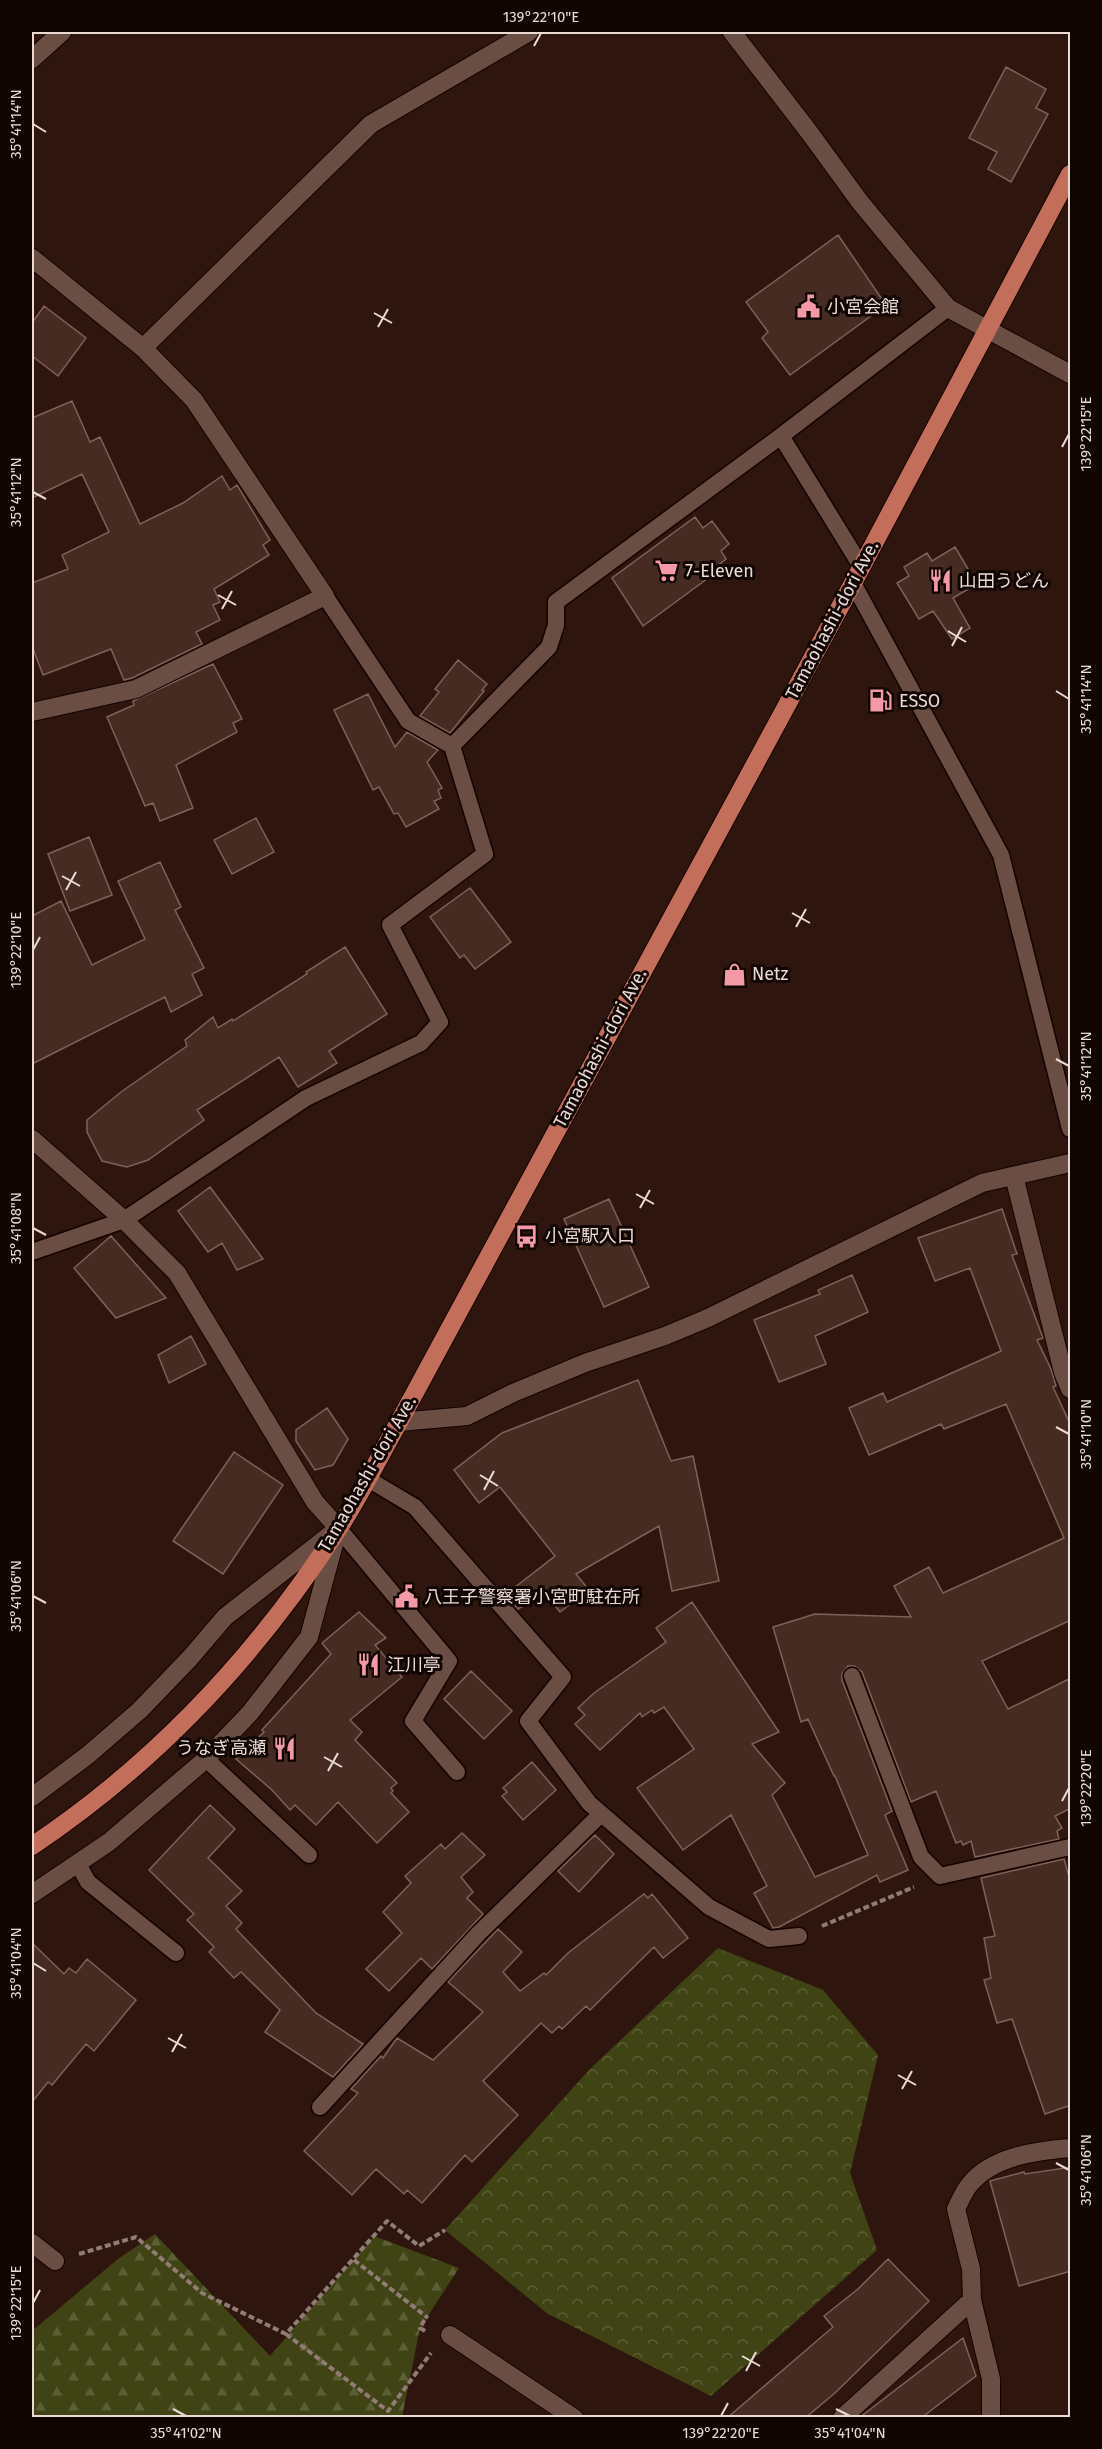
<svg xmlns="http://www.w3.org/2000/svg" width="1102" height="2449" viewBox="0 0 1102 2449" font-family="'Fira Sans','Noto Sans JP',sans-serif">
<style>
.forest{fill:url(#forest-firs)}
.park{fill:url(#park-crowns)}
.building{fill:#452b22;stroke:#7f6157;stroke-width:1.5}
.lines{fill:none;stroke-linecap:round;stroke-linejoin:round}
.lane-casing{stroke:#150300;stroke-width:19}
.street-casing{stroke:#150300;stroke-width:20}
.primary-casing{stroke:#150300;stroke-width:20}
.path{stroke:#907c75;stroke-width:4;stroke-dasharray:6 3;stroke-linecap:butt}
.lane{stroke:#6a4e44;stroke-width:16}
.street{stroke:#6a4e44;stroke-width:18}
.primary{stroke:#c36d5b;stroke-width:18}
.ticks{fill:none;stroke:#ebdad4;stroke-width:2}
.labels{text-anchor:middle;stroke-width:6;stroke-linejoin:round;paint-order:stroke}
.poi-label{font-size:18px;fill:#ebdad4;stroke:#0f0503;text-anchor:start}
.street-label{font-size:18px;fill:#ebdad4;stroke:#0f0503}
.neatline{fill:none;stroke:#ebdad4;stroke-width:2}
.ticks-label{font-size:15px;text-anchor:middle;fill:#ebdad4}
</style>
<defs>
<pattern id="forest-firs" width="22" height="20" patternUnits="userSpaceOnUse" patternTransform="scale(1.5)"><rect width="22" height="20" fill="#404414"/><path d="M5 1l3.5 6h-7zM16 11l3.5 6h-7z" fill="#5c5e35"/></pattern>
<pattern id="park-crowns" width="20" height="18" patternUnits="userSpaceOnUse" patternTransform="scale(1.5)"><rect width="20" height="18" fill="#404414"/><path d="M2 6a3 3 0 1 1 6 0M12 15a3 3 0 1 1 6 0" fill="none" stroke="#5c5e35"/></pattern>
</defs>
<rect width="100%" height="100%" fill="#2e160e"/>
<path class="forest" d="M 155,2234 L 270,2356 L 374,2236 L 459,2268 L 420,2328 L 402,2417 L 32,2417 L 32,2331 L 118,2259 Z"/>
<path class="park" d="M 718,1948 L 823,1990 L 878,2055 L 850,2173 L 877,2250 L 711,2396 L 548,2314 L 445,2230 L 590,2069 Z"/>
<path class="building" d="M 1006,67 L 1046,89 L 1036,108 L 1048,114 L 1011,182 L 988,169 L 997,152 L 969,138 Z
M 838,235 L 886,305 L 790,375 L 762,338 L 768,332 L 746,302 Z
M 44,306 L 86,338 L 58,376 L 32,356 L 32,323 Z
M 72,401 L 90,442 L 100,437 L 140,524 L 183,503 L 222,476 L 230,490 L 237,485 L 270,540 L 263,545 L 269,555 L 214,589 L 220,602 L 213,605 L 220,620 L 196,632 L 202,644 L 132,678 L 124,680 L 111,649 L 43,675 L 32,646 L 32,583 L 68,569 L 62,555 L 109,532 L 82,474 L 32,498 L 32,418 Z
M 695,517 L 703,528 L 712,521 L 729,544 L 721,551 L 726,559 L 712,570 L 715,573 L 643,626 L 612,578 Z
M 955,547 L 977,584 L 953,598 L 970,628 L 952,639 L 933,611 L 919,619 L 897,583 L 909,576 L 904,567 L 927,553 L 932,561 Z
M 458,660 L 487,684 L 482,690 L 484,691 L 450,733 L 420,716 L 439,692 L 435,689 Z
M 213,664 L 242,719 L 233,723 L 237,732 L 176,765 L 193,808 L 160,821 L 153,803 L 145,806 L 107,717 L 134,705 L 133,701 Z
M 368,694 L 395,747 L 407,732 L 438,750 L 427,762 L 442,788 L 438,790 L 441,798 L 434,801 L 439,809 L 406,827 L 398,813 L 394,814 L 379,787 L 373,790 L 334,710 Z
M 256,818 L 274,852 L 232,874 L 214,840 Z
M 89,837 L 112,895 L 70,911 L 48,854 Z
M 160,862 L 181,907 L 175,910 L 204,968 L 192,974 L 202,995 L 171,1012 L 165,997 L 32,1064 L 32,916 L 61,901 L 92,965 L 145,939 L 118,881 Z
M 470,888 L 511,942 L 475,969 L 464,955 L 460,958 L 430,917 Z
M 345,947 L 387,1014 L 329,1051 L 337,1063 L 298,1087 L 279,1057 L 197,1110 L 204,1120 L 148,1160 L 127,1167 L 102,1161 L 87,1132 L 87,1120 L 121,1092 L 187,1046 L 185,1040 L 213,1017 L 218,1028 L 232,1019 L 233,1021 L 307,974 L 306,972 Z
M 210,1187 L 241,1229 L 263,1259 L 237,1270 L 222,1243 L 208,1252 L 178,1211 Z
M 609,1199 L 649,1287 L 604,1307 L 564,1219 Z
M 1002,1209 L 1017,1254 L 1012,1255 L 1043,1338 L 1037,1340 L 1051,1369 L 1056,1386 L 1053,1387 L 1071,1426 L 1071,1620 L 982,1661 L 1008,1709 L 1071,1678 L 1071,1808 L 1055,1816 L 1062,1828 L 1057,1831 L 1059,1839 L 975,1857 L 971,1841 L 963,1845 L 961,1841 L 956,1843 L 936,1791 L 911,1802 L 862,1672 L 854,1666 L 848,1666 L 842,1674 L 842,1680 L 892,1811 L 885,1815 L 908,1870 L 880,1882 L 877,1875 L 779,1927 L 773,1928 L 754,1893 L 767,1886 L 731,1815 L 683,1850 L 637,1788 L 694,1749 L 664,1707 L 654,1713 L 652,1710 L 642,1717 L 640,1713 L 600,1750 L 575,1724 L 585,1715 L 578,1708 L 594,1693 L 666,1642 L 656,1628 L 692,1602 L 779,1732 L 752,1744 L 785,1783 L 772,1795 L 815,1877 L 868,1855 L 835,1776 L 834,1776 L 808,1719 L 801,1722 L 773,1627 L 815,1614 L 911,1617 L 894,1586 L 929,1567 L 943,1593 L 1064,1538 L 1006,1404 L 944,1429 L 941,1424 L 869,1455 L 849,1408 L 883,1393 L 887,1402 L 1001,1351 L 970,1268 L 935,1281 L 918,1238 Z
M 111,1236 L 166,1298 L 116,1318 L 74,1268 Z
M 852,1275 L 868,1312 L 815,1336 L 826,1364 L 779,1382 L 754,1320 L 820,1294 L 818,1290 Z
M 191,1336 L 206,1364 L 169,1383 L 158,1355 Z
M 638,1380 L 671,1461 L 693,1456 L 719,1581 L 672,1591 L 659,1526 L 576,1574 L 589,1590 L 560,1612 L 545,1593 L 518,1609 L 505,1595 L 555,1556 L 500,1487 L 479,1503 L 454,1470 L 502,1433 Z
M 327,1408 L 348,1439 L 333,1465 L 315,1470 L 296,1441 L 296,1430 Z
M 234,1452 L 283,1485 L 223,1574 L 173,1541 Z
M 359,1612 L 386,1638 L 375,1645 L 402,1677 L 350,1720 L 362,1732 L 355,1740 L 397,1783 L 391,1788 L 393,1791 L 391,1793 L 409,1812 L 377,1843 L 338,1802 L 316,1825 L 295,1805 L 290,1810 L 272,1790 L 236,1759 L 264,1732 L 262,1730 L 331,1654 L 322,1643 Z
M 471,1671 L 512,1711 L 484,1739 L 444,1699 Z
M 532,1762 L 556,1790 L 523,1820 L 502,1796 L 507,1792 L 503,1788 Z
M 210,1805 L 235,1829 L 208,1858 L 242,1891 L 226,1906 L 242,1923 L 236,1929 L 316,2013 L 363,2044 L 333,2077 L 265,2032 L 280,2010 L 241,1972 L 234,1978 L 209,1952 L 214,1947 L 187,1920 L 194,1914 L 149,1870 Z
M 462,1833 L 485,1855 L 461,1877 L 473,1892 L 467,1898 L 483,1914 L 432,1969 L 421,1958 L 389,1991 L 366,1969 L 402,1933 L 383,1912 L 411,1883 L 405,1876 L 441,1844 L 445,1849 Z
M 595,1835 L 614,1854 L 579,1892 L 558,1871 Z
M 1064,1859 L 1071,1884 L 1071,2105 L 1045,2114 L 1012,2019 L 997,2023 L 984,1980 L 991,1978 L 984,1938 L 995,1936 L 981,1878 Z
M 644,1894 L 648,1898 L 652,1894 L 688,1938 L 663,1958 L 654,1947 L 590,2010 L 586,2006 L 562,2029 L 559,2026 L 552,2033 L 541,2023 L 483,2081 L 518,2115 L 472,2162 L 465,2155 L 422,2203 L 407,2190 L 404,2194 L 376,2169 L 352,2195 L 304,2151 L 358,2093 L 351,2089 L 381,2056 L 383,2058 L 397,2038 L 433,2060 L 483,2012 L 448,1982 L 498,1929 L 522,1952 L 503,1972 L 520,1991 L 544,1973 L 546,1975 L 568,1953 Z
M 32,1943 L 64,1974 L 69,1968 L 76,1973 L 87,1959 L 136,2000 L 94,2051 L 86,2044 L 52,2085 L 48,2082 L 32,2102 Z
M 1071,2167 L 1071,2271 L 1019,2286 L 990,2181 L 1024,2172 L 1025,2174 Z
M 888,2259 L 929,2301 L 835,2393 L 805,2418 L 727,2418 L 833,2327 L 824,2316 L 858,2289 Z
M 963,2338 L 976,2376 L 921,2418 L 859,2418 Z"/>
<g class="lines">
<defs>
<path id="lane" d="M 781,436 L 861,566
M 853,583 L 1001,855 L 1070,1129
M 452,746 L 549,647 L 556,625 L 556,602 L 781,436 L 948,308
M 32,1252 L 124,1220 L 306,1098 L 421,1043 L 440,1022 L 390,925 L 485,854 L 452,746 L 408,721 L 325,596
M 368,1479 L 415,1507 L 563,1677 L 528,1721 L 589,1803 L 709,1907 L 769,1939 L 799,1936
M 339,1529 L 449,1661 L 413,1721 L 457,1772
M 852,1676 L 921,1857 L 940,1876 L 1070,1847
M 206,1759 L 309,1855
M 78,1864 L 88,1882 L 176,1953
M 320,2107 L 479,1933 L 601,1814"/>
<path id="street" d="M 732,32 L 809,132 L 860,202 L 948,308 L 1070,374
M 32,59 L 62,32
M 32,258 L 143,348 L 194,400 L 325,596 L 136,689 L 32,712
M 143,348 L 371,124 L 529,32
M 32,1139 L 124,1220 L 177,1273 L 315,1502 L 339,1529
M 1014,1176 L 1063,1372 L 1070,1389
M 399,1422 L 467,1416 L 513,1393 L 585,1363 L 665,1336 L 708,1318 L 982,1183 L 1070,1163
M 32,1797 L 88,1755 L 140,1710 L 190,1658 L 225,1617 L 335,1531
M 32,1894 L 109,1842 L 206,1759 L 250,1713 L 309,1637 L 337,1533
M 32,2243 L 55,2261
M 450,2335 L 574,2418
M 842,2418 L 972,2300
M 991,2418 L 991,2379 L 972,2300 L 971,2269 L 956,2209 C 960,2201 964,2191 970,2184 C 993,2156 1036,2151 1070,2148"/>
<path id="primary" d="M 32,1846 C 156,1763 258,1654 339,1528 C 361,1494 379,1457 399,1422 L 853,583 L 1070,174"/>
</defs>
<use href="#lane" class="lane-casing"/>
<use href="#street" class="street-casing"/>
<use href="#primary" class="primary-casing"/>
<path class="path" d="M 822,1926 L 914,1887
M 79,2254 L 136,2237 L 202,2293 L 286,2334 L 387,2221 L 419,2246 L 445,2230
M 354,2260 L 428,2318
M 425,2331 L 420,2328 L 426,2317
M 286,2334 L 388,2411 L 431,2353"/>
<use href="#lane" class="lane"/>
<use href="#street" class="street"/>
<use href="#primary" class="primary"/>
</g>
<path class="ticks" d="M 534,46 L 541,33M 33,124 L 46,132M 374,313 L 392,323M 378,327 L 388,309M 1062,447 L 1069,434M 33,492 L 46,499M 218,595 L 236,605M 222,609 L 232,591M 948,631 L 966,642M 952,646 L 962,627M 1056,691 L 1069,699M 62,876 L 80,886M 66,890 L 76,872M 792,913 L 810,923M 796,927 L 806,909M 33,950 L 40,937M 1056,1059 L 1069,1066M 636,1194 L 654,1204M 640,1208 L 650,1190M 33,1228 L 46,1235M 1056,1427 L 1069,1434M 480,1475 L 498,1486M 484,1490 L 494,1471M 33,1596 L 46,1603M 324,1757 L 342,1767M 328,1771 L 338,1753M 1062,1801 L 1069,1788M 33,1963 L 46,1971M 168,2038 L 186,2048M 172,2052 L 182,2034M 898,2075 L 916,2085M 902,2089 L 912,2071M 1056,2163 L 1069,2170M 33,2303 L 40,2290M 742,2356 L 760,2366M 746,2371 L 756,2352M 173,2409 L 186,2416M 836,2409 L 850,2416M 721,2416 L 728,2403"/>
<defs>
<symbol id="civic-bare" viewBox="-9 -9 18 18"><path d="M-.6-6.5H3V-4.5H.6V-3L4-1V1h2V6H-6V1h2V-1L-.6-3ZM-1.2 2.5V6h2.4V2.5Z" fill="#f49aa7" stroke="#0f0503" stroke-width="2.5" paint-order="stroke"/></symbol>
<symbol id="supermarket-bare" viewBox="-9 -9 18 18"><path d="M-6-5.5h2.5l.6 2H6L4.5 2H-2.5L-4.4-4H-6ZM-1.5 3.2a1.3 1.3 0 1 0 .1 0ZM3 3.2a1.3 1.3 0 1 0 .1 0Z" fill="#f49aa7" stroke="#0f0503" stroke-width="2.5" paint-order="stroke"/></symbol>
<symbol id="restaurant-bare" viewBox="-9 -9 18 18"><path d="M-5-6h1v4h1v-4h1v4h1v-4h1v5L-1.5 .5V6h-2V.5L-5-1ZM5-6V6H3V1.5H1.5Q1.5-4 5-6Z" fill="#f49aa7" stroke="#0f0503" stroke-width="2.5" paint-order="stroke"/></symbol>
<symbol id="fuel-bare" viewBox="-9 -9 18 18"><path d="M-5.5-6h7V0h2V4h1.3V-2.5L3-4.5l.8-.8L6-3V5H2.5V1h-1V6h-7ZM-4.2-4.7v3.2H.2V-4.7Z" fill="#f49aa7" stroke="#0f0503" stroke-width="2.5" paint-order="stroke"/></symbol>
<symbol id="shop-bare" viewBox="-9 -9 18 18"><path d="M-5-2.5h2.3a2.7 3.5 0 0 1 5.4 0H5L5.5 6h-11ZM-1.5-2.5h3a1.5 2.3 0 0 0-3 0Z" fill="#f49aa7" stroke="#0f0503" stroke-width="2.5" paint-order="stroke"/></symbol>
<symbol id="bus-bare" viewBox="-9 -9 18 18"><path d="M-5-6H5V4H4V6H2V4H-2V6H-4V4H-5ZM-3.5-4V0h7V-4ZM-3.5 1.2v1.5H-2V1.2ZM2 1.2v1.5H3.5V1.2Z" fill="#f49aa7" stroke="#0f0503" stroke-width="2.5" paint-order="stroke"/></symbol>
</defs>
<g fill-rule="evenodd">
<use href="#civic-bare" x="792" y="290" width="33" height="33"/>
<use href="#supermarket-bare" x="650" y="554" width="33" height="33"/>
<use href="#restaurant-bare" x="924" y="564" width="33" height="33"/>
<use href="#fuel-bare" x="864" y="684" width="33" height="33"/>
<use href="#shop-bare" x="718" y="958" width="33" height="33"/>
<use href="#bus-bare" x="510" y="1220" width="33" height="33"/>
<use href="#civic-bare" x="390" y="1580" width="33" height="33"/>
<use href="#restaurant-bare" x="352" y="1648" width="33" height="33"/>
<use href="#restaurant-bare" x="268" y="1732" width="33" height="33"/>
</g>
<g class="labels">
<g class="poi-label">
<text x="827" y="313">小宮会館</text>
<text x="685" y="577">7-Eleven</text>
<text x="959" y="587">山田うどん</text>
<text x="899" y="707">ESSO</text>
<text x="752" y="980">Netz</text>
<text x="545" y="1242">小宮駅入口</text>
<text x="424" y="1603">八王子警察署小宮町駐在所</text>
<text x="387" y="1671">江川亭</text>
<text x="266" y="1754" text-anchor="end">うなぎ高瀬</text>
</g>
<g class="street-label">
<text transform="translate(832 620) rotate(-62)" y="6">Tamaohashi-dori Ave.</text>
<text transform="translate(600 1048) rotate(-62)" y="6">Tamaohashi-dori Ave.</text>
<text transform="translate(367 1474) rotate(-60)" y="6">Tamaohashi-dori Ave.</text>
</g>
</g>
<rect width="1102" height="2449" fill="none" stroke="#0f0503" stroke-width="66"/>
<rect x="33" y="33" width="1036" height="2383" class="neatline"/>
<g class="ticks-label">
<text x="541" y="22">139°22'10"E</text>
<text transform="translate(16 124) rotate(-90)" y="5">35°41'14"N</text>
<text transform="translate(1086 434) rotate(-90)" y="5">139°22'15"E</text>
<text transform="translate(16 492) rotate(-90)" y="5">35°41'12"N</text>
<text transform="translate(1086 699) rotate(-90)" y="5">35°41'14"N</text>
<text transform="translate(16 950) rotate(-90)" y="5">139°22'10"E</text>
<text transform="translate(1086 1066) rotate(-90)" y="5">35°41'12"N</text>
<text transform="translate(16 1228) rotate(-90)" y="5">35°41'08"N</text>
<text transform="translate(1086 1434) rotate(-90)" y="5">35°41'10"N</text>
<text transform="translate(16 1596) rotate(-90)" y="5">35°41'06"N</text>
<text transform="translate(1086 1788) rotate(-90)" y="5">139°22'20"E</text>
<text transform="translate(16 1963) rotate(-90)" y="5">35°41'04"N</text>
<text transform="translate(1086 2170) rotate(-90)" y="5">35°41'06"N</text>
<text transform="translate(16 2303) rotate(-90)" y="5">139°22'15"E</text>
<text x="186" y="2438">35°41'02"N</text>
<text x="721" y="2438">139°22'20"E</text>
<text x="850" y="2438">35°41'04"N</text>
</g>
</svg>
